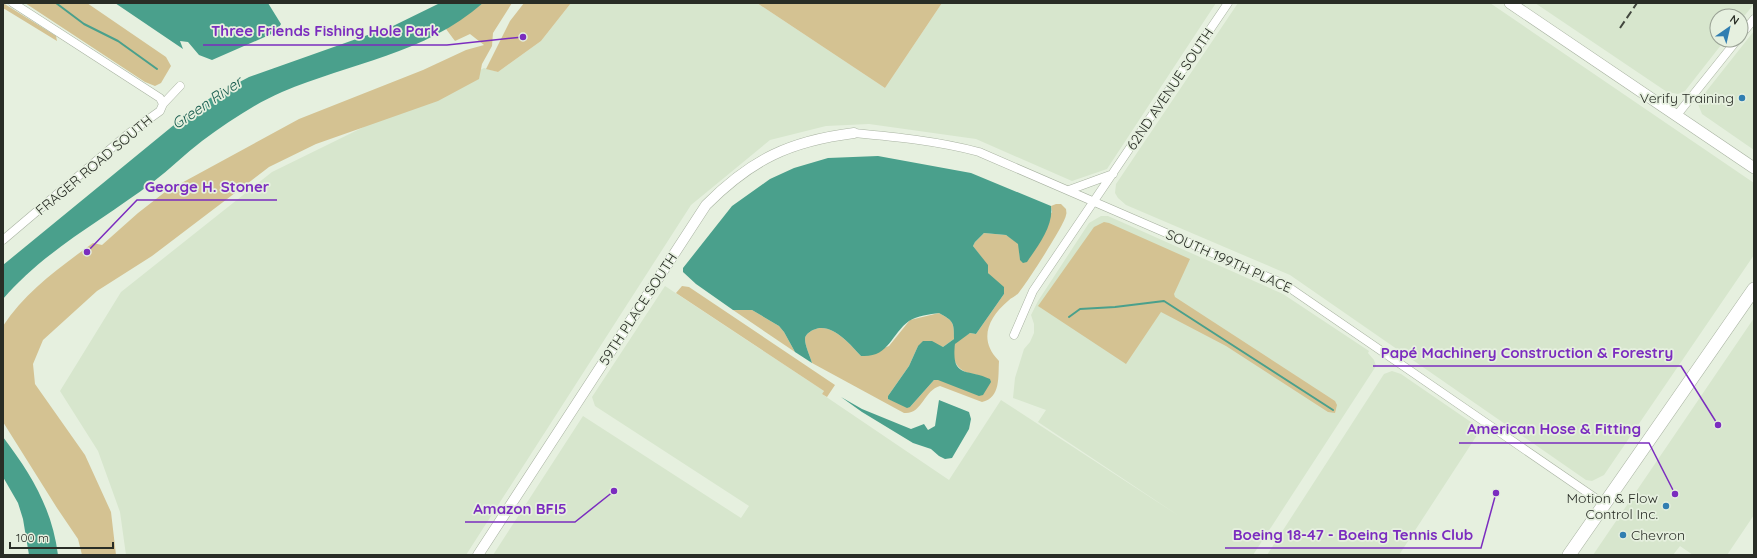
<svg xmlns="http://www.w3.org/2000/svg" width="1757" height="558" viewBox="0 0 1757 558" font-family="Quicksand,sans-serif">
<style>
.built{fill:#d7e6cd}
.green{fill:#d4c292}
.water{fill:#4aa08c}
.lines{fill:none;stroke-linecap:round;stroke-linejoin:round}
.stream{stroke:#4aa08c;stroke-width:2}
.minor-casing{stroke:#a9b3a2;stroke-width:9}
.tertiary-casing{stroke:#a9b3a2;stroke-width:11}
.secondary-casing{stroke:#a9b3a2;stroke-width:12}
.primary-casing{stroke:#a9b3a2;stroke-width:14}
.minor{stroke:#fff;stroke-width:8}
.tertiary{stroke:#fff;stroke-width:10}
.secondary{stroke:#fff;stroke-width:11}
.primary{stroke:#fff;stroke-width:13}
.rail{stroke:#42473e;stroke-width:2;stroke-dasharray:8 4;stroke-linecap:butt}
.poi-dot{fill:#317eb1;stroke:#e6f0df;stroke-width:1.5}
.labels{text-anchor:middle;stroke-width:3.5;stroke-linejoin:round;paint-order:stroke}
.street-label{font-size:14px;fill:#292d26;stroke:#e6f0df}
.poi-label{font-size:14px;fill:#292d26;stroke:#e6f0df;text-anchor:end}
.water-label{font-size:15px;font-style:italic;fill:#175c4e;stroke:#e6f0df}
.leader{fill:none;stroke:#7b2cbf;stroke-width:1.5}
.callout-dot{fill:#7b2cbf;stroke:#e6f0df;stroke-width:1.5}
.callout-label{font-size:15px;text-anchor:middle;font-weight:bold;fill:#7b2cbf;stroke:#e6f0df;stroke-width:3.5;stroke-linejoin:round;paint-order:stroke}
</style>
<rect width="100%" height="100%" fill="#e6f0df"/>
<path class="built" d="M 571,3 L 757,3 L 885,88 L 942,3 L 1216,3 L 1107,169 L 1072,181 L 976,139 L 869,124 L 826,126 L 770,140 L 691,205 L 466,555 L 126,555 L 120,512 L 98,451 L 60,391 L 121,292 L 272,172 L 484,68 L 498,72 L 541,41 Z
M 1238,3 L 1490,3 L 1754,183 L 1754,255 L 1604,475 L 1592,481 L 1586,480 L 1290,275 L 1126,205 L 1118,198 L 1115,193 L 1116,184 Z
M 1535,3 L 1754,3 L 1754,4 L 1741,20 L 1741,16 L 1717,16 L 1717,40 L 1725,40 L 1685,91 L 1678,94 L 1667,92 Z
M 1754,31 L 1754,150 L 1702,114 L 1698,104 L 1701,98 Z
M 1101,216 L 1108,216 L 1283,294 L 1369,351 L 1368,353 L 1374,360 L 1376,366 L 1253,555 L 493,555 L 583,416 L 741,518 L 749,506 L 595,406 L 592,397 L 665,286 L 824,391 L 822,394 L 949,480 L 1001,400 L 1179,516 L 1038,422 L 1046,410 L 1013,398 L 1015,378 L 1024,349 L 1030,342 L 1034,333 L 1034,324 L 1031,315 L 1038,301 L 1089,223 Z
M 1754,318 L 1754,515 L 1727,555 L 1693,555 L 1680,546 L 1673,555 L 1593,555 Z
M 1392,371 L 1401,374 L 1481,429 L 1399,555 L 1267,555 L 1384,374 Z"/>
<path class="green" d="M 3,3 L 56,36 L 57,41 L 3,8 Z
M 25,3 L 87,3 L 166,57 L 171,66 L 161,83 L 155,86 L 145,82 Z
M 483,3 L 512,3 L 493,33 L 492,46 L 482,64 L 479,79 L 438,101 L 316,144 L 269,167 L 152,256 L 97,291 L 43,340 L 33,364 L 35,384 L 85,455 L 111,512 L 116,555 L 82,555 L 78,539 L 57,508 L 3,422 L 3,326 C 25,292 60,267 93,243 L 102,245 L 138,213 L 165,192 L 299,119 L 423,70 L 466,50 L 484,45 L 470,34 L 455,41 L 446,29 Z
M 524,3 L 571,3 L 541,41 L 498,72 L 486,69 L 510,21 Z
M 757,3 L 942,3 L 885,88 Z
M 1056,204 L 1061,204 L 1066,209 C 1066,211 1067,213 1066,215 C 1065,224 1028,281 1020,291 C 1017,296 1012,297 1008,301 C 988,318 978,340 999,361 C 998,376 1001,398 982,402 L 940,386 C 924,390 922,415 904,413 L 812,363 C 810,356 805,346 805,339 C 805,335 809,332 813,330 C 831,321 850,344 861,356 L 889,346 L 910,320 L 939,313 C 954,321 954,323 954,339 L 943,347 L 937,345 L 918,346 L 909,366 L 888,396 L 888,399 L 910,407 L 934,380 L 981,375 C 960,375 948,362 956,341 L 970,333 L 976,334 L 1004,294 L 988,273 L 982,258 L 973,246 L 975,242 L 984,233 L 1006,235 L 1019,244 L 1020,260 L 1052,212 L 1051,206 Z
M 1104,222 L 1109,223 L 1190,259 L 1174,294 L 1175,297 L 1335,401 L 1337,405 L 1335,413 L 1328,412 L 1226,346 L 1161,312 L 1126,364 L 1038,306 L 1094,227 Z
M 682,286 L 689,287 L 835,385 L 827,397 L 822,394 L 824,391 L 676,293 Z
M 739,309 L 752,310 L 779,326 L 784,332 L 795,352 L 733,310 Z"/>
<path class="water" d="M 115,3 L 268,3 L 281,24 L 276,32 L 212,60 L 199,55 L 188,42 L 180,41 L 183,49 Z
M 440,3 L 483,3 C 425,54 350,63 282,92 C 254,104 227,123 202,141 C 185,154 170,169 153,182 C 103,220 45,250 3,299 L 3,265 L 180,120 L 213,96 L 249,77 L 393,26 Z
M 878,156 L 971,173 L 1051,206 C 1054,226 1037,247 1027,262 L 1023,263 L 1020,260 L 1018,244 L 1006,235 L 984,233 L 975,242 L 973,246 L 988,265 L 988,273 L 1004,287 L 1004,294 L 976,334 L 970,333 L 955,344 C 951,379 967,368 990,379 L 991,382 L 983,395 L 979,396 L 938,380 L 934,380 L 910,407 L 907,408 L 888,399 L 888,396 L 909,366 L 918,346 L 923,341 L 932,341 L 943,347 L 954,339 C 954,323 954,321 939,313 C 930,314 917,316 909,321 C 891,334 889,358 861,356 C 850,344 831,321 813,330 C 809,332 805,335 805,339 C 805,346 810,356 812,363 L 795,352 L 784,332 L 779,326 L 752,310 L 733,310 L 696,284 L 683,272 L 683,268 L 732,206 L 770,179 L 794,168 L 828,158 Z
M 841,397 L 862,409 L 911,429 L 924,424 L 928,430 L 935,426 L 939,400 L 969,412 L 971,419 L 969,429 L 952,458 L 945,459 L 939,456 L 931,449 L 913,443 L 862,412 Z
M 3,437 C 31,474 52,508 58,555 L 29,555 L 23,519 L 18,503 L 3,477 Z"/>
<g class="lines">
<path class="stream" d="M 56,3 L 84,24 L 118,41 L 157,69
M 1069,317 L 1080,309 L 1115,307 L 1164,301 L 1333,410"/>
<defs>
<path id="minor" d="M 13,3 L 160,98 L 163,104
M 1741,35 L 1754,19
M 1677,115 L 1737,40
M 854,133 C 896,137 938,141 979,152 L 1284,284 L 1604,504
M 1069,190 L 1113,174
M 3,240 L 128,134 L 160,111 L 163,104 L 180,86
M 1014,335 L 1033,291 L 1228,3"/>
<path id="tertiary" d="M 478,555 L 706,205 C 752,159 790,141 854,133"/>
<path id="secondary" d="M 1510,3 L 1754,168"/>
<path id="primary" d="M 1569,555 L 1754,289"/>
</defs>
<use href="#minor" class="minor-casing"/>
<use href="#tertiary" class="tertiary-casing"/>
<use href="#secondary" class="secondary-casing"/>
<use href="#primary" class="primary-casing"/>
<use href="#minor" class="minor"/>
<use href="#tertiary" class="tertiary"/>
<use href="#secondary" class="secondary"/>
<use href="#primary" class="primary"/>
<path class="rail" d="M 1620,28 L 1637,3"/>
</g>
<g class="poi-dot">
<circle cx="1742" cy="98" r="4"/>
<circle cx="1666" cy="506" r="4"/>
<circle cx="1623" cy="535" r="4"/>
</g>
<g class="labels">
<g class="street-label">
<text transform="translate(1170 89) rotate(-56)" y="5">62ND AVENUE SOUTH</text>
<text transform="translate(94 165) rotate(-40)" y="5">FRAGER ROAD SOUTH</text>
<text transform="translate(1229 261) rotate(24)" y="5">SOUTH 199TH PLACE</text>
<text transform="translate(638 309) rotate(-57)" y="5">59TH PLACE SOUTH</text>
</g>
<g class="poi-label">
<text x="1734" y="103">Verify Training</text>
<text x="1658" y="503">Motion &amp; Flow<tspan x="1658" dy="16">Control Inc.</tspan></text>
<text x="1631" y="540" text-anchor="start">Chevron</text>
</g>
<g class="water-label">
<text transform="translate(207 103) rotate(-34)" y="5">Green River</text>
</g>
</g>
<path class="leader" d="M523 37L447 45H203M87 252L137 200H277M1718 425L1681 366H1373M1675 494L1649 443H1459M614 491L575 522H465M1496 493L1481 548H1225"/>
<g class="callout-dot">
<circle cx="523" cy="37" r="4"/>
<circle cx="87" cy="252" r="4"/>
<circle cx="1718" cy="425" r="4"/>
<circle cx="1675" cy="494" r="4"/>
<circle cx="614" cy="491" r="4"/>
<circle cx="1496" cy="493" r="4"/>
</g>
<g class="callout-label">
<text x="325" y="36">Three Friends Fishing Hole Park</text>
<text x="207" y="192">George H. Stoner</text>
<text x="1527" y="358">Papé Machinery Construction &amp; Forestry</text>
<text x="1554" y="434">American Hose &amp; Fitting</text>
<text x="520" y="514">Amazon BFI5</text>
<text x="1353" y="540">Boeing 18-47 - Boeing Tennis Club</text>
</g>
<rect width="1757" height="558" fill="none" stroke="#292d26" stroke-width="8"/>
<g transform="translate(1729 28) rotate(34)"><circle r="19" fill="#e6f0df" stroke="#9aa295"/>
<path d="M0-3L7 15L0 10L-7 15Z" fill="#317eb1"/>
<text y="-6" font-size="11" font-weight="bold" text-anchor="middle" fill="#292d26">N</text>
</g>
<path d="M10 542v6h103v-6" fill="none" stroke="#292d26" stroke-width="2"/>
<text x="16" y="542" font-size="12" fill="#292d26" stroke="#e6f0df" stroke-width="3" paint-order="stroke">100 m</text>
</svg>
